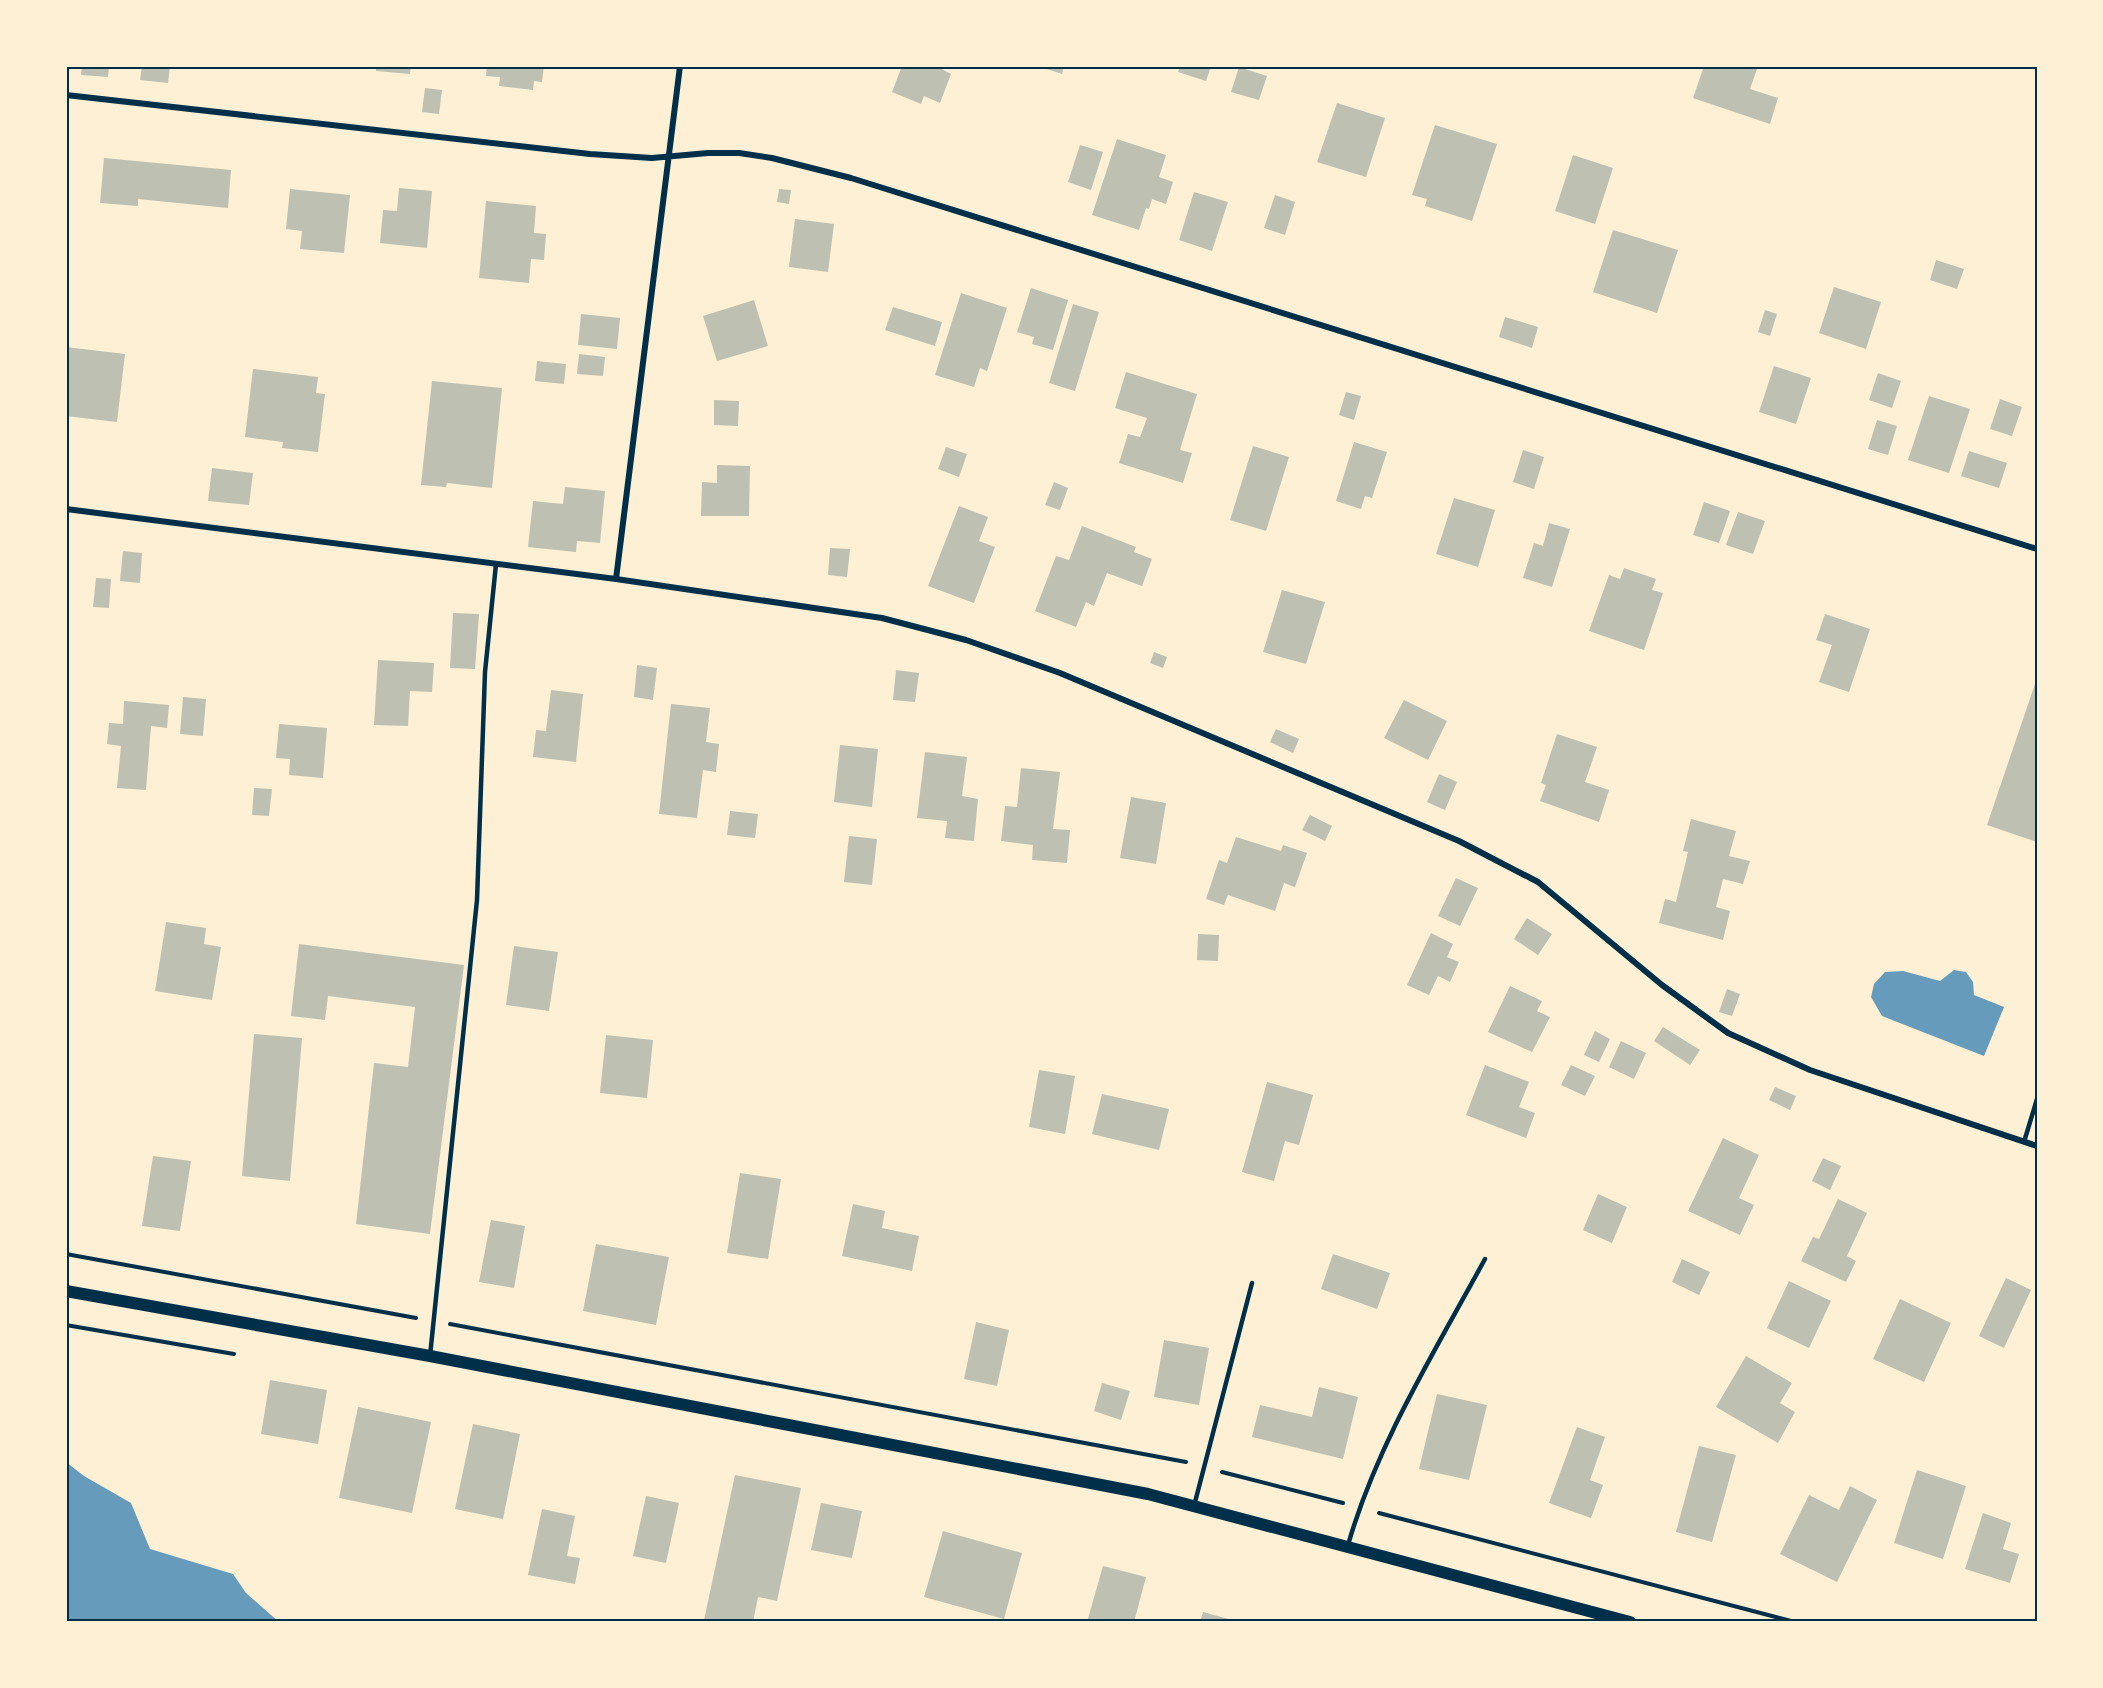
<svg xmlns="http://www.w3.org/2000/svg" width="2103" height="1688" viewBox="0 0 2103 1688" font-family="'Exo 2',sans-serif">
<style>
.water{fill:#669bbc}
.building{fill:#bec0b2}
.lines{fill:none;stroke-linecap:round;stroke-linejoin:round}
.path{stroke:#003049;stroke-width:4}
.service{stroke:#003049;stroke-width:4.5}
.minor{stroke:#003049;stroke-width:6}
.secondary{stroke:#003049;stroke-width:12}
.neatline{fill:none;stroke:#003049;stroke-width:2}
</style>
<rect width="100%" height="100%" fill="#fdf0d5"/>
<path class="water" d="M 1954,970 L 1966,972 L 1973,982 L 1974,995 L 2004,1007 L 1984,1056 L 1882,1016 L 1871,997 L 1874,984 L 1885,972 L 1903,971 L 1940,981 Z
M 66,1462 L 84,1476 L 131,1503 L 150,1549 L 233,1574 L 246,1593 L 279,1622 L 66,1622 Z"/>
<path class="building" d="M 82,66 L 109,66 L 108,77 L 81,75 Z
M 142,66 L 170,66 L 168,83 L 140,80 Z
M 376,66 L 411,66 L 410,74 L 376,71 Z
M 487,66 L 544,66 L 542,82 L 534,81 L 533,90 L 499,86 L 500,77 L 486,76 Z
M 902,66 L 936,66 L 951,74 L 940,103 L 924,96 L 921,104 L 892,92 Z
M 1038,66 L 1064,66 L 1062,74 Z
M 1180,66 L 1211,66 L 1206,81 L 1178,72 Z
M 1704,66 L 1758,66 L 1750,89 L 1778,98 L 1770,124 L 1693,98 Z
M 1239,67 L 1267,76 L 1259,100 L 1231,92 Z
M 425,88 L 442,90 L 439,114 L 422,112 Z
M 1337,103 L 1385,118 L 1366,177 L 1317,162 Z
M 1435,125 L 1497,144 L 1472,221 L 1425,206 L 1427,199 L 1412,195 Z
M 1117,139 L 1166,155 L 1159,177 L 1173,182 L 1166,204 L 1152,199 L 1149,209 L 1146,208 L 1139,230 L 1092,215 Z
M 1080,145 L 1103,152 L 1091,190 L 1068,182 Z
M 1573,155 L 1613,168 L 1595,224 L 1555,211 Z
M 104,158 L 231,170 L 228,208 L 138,199 L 138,206 L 100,203 Z
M 399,188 L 432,191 L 427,248 L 380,243 L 383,210 L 397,211 Z
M 290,189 L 350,195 L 344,253 L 300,249 L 302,231 L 286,229 Z
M 779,189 L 791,190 L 789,204 L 777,202 Z
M 1194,192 L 1228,202 L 1212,251 L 1179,240 Z
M 1275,195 L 1295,202 L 1285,235 L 1264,228 Z
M 486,201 L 536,206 L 534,233 L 546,234 L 544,260 L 531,259 L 529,283 L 479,278 Z
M 795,219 L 834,224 L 828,272 L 789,267 Z
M 1613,230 L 1678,250 L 1657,313 L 1593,292 Z
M 1936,260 L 1964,269 L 1957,289 L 1930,280 Z
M 1834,287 L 1881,302 L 1866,349 L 1819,333 Z
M 1031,288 L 1068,300 L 1053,350 L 1032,344 L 1034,337 L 1017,332 Z
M 961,293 L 1007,308 L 987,371 L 980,368 L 974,387 L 935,375 Z
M 754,300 L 768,346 L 717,361 L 703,316 Z
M 1073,304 L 1099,312 L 1075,391 L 1049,383 Z
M 893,307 L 942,322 L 935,346 L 885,330 Z
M 1765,310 L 1777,314 L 1770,336 L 1758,332 Z
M 581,314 L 620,318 L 617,349 L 578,345 Z
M 1505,317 L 1538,327 L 1532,348 L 1499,337 Z
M 66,347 L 125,354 L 117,422 L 66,416 Z
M 579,354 L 605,357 L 603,376 L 577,374 Z
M 537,361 L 566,364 L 564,384 L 535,381 Z
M 1774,366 L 1811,378 L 1796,424 L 1759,412 Z
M 253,369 L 318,377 L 316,393 L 325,394 L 318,452 L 282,448 L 283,442 L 245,437 Z
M 1126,372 L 1197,394 L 1180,450 L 1192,453 L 1183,483 L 1119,463 L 1128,434 L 1140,437 L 1147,418 L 1115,408 Z
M 1878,373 L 1901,381 L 1892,408 L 1869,400 Z
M 432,381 L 502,388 L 492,488 L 447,483 L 446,487 L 421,485 Z
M 1346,392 L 1361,396 L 1354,420 L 1339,415 Z
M 1929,396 L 1970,409 L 1949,473 L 1908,460 Z
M 2000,399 L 2022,407 L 2012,436 L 1990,429 Z
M 714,400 L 739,401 L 738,426 L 714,425 Z
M 1877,420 L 1897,426 L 1888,455 L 1868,449 Z
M 1354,442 L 1387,452 L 1372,498 L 1365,496 L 1361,509 L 1336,501 Z
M 1253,446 L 1289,457 L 1266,531 L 1230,520 Z
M 946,447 L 967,454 L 959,477 L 938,469 Z
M 1523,450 L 1544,457 L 1534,489 L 1513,482 Z
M 1969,451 L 2007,463 L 1999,488 L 1961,476 Z
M 717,465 L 750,466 L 749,516 L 701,516 L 702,482 L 717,483 Z
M 212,468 L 253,473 L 249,505 L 208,501 Z
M 1054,482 L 1068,488 L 1060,510 L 1045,505 Z
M 565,487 L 605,491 L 600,543 L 577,541 L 576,552 L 528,547 L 533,501 L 563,504 Z
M 1454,498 L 1495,510 L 1478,567 L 1436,554 Z
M 1704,502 L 1730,511 L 1719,543 L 1693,535 Z
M 959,506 L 988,517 L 979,541 L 995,547 L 974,603 L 928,586 Z
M 1738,512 L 1765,521 L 1753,554 L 1726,545 Z
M 1549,523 L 1570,529 L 1552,587 L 1523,578 L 1534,543 L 1543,546 Z
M 1082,526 L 1136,547 L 1134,552 L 1152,559 L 1142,586 L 1107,573 L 1094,606 L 1086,602 L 1076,627 L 1035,611 L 1056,556 L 1069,560 Z
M 830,548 L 850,549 L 847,577 L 828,575 Z
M 123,551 L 142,553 L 140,583 L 120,581 Z
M 1624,568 L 1656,579 L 1652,590 L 1663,593 L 1644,650 L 1589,631 L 1609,575 L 1620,579 Z
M 96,578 L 111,579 L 109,608 L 93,607 Z
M 1282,590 L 1325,602 L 1306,664 L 1263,652 Z
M 453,613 L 479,614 L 475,669 L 450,668 Z
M 1825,614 L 1870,629 L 1849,692 L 1819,682 L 1832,645 L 1816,640 Z
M 1154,652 L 1167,657 L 1163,668 L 1150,663 Z
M 378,660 L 434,663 L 432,692 L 410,691 L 408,726 L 374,725 Z
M 637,665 L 657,668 L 653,700 L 634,697 Z
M 896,670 L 919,673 L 915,702 L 893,700 Z
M 2037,678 L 2037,842 L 1987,825 Z
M 551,690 L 583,694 L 576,762 L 533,757 L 536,730 L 546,731 Z
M 183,697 L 206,699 L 203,736 L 180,734 Z
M 1404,700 L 1447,721 L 1428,760 L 1384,738 Z
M 124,701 L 169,705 L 167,728 L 151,726 L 146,790 L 117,788 L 121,746 L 107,744 L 109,723 L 123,724 Z
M 671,704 L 710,708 L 706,742 L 719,744 L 716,772 L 703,770 L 697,818 L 659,814 Z
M 279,724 L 327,728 L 323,778 L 289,775 L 290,759 L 276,758 Z
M 1276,729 L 1299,739 L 1293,753 L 1270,742 Z
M 1557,734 L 1597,747 L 1585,782 L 1609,790 L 1599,822 L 1540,801 L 1546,785 L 1541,783 Z
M 840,745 L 878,749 L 872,807 L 834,802 Z
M 925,752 L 967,757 L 962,796 L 978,799 L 974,841 L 945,838 L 947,821 L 917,818 Z
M 1021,768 L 1060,772 L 1053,829 L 1070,830 L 1067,863 L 1032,860 L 1033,845 L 1001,841 L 1005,806 L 1017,807 Z
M 1439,774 L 1457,782 L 1445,810 L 1427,802 Z
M 254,788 L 272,789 L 269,816 L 252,815 Z
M 1131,797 L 1166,803 L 1156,864 L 1120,858 Z
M 730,811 L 758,814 L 755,838 L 727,835 Z
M 1310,815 L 1332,826 L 1325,841 L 1302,830 Z
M 1691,819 L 1736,831 L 1729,856 L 1750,861 L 1743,884 L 1723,879 L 1716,907 L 1730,911 L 1723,940 L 1659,923 L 1665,899 L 1676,902 L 1688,852 L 1683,851 Z
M 849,836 L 877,839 L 872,885 L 844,882 Z
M 1236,837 L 1281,851 L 1283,845 L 1307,853 L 1295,887 L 1284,883 L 1275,911 L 1228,895 L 1224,905 L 1206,899 L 1219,860 L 1227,863 Z
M 1456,878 L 1478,888 L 1460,926 L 1438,916 Z
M 1527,918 L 1552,934 L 1538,955 L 1514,939 Z
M 166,922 L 206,928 L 204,944 L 221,947 L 212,1000 L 155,991 Z
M 1431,933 L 1453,944 L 1447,957 L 1459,962 L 1450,982 L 1438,976 L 1429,995 L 1407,985 Z
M 1198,934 L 1219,935 L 1218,961 L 1197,960 Z
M 299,944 L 464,965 L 430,1234 L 356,1224 L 374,1063 L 408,1067 L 415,1007 L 328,996 L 325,1020 L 291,1016 Z
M 514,946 L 558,952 L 549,1011 L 506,1005 Z
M 1510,986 L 1542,1001 L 1537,1011 L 1550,1017 L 1532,1052 L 1488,1032 Z
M 1727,989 L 1740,994 L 1732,1016 L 1719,1012 Z
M 1663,1027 L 1700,1050 L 1690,1065 L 1654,1041 Z
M 1595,1031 L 1610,1039 L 1599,1062 L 1584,1055 Z
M 254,1034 L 302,1038 L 290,1181 L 242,1176 Z
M 606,1035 L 653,1040 L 647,1098 L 600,1093 Z
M 1621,1041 L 1646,1053 L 1634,1079 L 1609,1067 Z
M 1485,1065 L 1529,1082 L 1519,1107 L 1535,1113 L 1526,1138 L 1466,1115 Z
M 1571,1065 L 1595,1076 L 1585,1096 L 1561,1085 Z
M 1039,1070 L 1075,1076 L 1065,1134 L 1029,1127 Z
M 1267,1082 L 1313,1095 L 1299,1145 L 1285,1141 L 1274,1181 L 1242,1172 Z
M 1775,1087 L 1796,1096 L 1790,1110 L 1769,1100 Z
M 1102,1094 L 1169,1109 L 1159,1150 L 1092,1134 Z
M 1723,1138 L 1759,1155 L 1739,1198 L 1754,1205 L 1740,1235 L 1688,1211 Z
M 153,1156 L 191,1161 L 180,1231 L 142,1226 Z
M 1823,1158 L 1841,1166 L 1830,1190 L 1812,1181 Z
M 740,1173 L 781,1179 L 768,1259 L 727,1253 Z
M 1598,1194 L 1627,1207 L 1612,1243 L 1583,1230 Z
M 1838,1199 L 1867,1213 L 1847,1256 L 1856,1261 L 1846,1282 L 1801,1261 L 1813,1237 L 1819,1239 Z
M 853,1204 L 885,1211 L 882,1228 L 919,1236 L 912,1271 L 842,1256 Z
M 491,1220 L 525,1226 L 514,1288 L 479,1282 Z
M 596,1244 L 669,1257 L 656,1325 L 583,1311 Z
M 1333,1254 L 1390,1273 L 1377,1309 L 1321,1289 Z
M 1682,1259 L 1710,1272 L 1699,1295 L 1672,1282 Z
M 2006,1278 L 2031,1290 L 2004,1348 L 1979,1336 Z
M 1789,1281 L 1831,1301 L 1809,1348 L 1767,1328 Z
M 1900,1299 L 1951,1323 L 1924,1382 L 1873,1359 Z
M 976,1322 L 1009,1330 L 997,1386 L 964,1379 Z
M 1164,1340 L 1209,1348 L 1199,1405 L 1154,1397 Z
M 1746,1356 L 1792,1383 L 1780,1403 L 1795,1412 L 1778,1443 L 1716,1407 Z
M 270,1380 L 327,1390 L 318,1444 L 261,1434 Z
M 1102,1383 L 1130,1391 L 1121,1420 L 1094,1411 Z
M 1319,1387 L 1358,1397 L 1343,1459 L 1252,1437 L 1260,1405 L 1312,1417 Z
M 1437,1394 L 1487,1405 L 1469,1480 L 1419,1469 Z
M 358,1407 L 431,1422 L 412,1513 L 339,1498 Z
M 473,1424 L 520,1434 L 503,1519 L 455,1509 Z
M 1577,1427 L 1605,1437 L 1590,1480 L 1603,1485 L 1591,1518 L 1549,1503 Z
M 1699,1446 L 1736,1455 L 1712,1542 L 1676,1532 Z
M 1917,1470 L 1966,1486 L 1943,1559 L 1894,1543 Z
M 735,1475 L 801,1488 L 777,1601 L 758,1597 L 753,1622 L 712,1622 L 704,1620 Z
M 1850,1486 L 1877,1500 L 1837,1582 L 1780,1554 L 1809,1495 L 1839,1510 Z
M 646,1496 L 679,1503 L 666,1563 L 633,1556 Z
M 821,1503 L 862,1511 L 852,1558 L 811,1550 Z
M 542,1509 L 575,1516 L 567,1556 L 580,1558 L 575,1584 L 528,1575 Z
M 1983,1513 L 2011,1523 L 2003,1549 L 2019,1554 L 2010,1583 L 1965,1569 Z
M 943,1531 L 1022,1553 L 1004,1619 L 924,1597 Z
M 1103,1566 L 1146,1577 L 1134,1622 L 1087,1622 Z
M 1203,1612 L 1236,1621 L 1236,1622 L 1200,1622 Z"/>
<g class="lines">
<path class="path" d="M 66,1254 L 416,1318
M 450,1324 L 1186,1462
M 66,1325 L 234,1354
M 1222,1472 L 1343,1503
M 1379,1513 L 1795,1622"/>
<path class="service" d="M 2024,1142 L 2037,1099
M 430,1356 L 477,900 L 485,672 L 496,564
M 1194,1506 L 1252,1283
M 1348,1545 C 1377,1444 1435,1351 1485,1259"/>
<path class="minor" d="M 66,95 L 590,154 L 652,158 L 708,153 L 739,153 L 772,158 L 851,178 L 2037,549
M 66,509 L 616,579 L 882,618 L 966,640 L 1060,673 L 1459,841 L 1538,882 L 1662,985 L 1728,1033 L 1810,1070 L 2037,1146
M 616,579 L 680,66"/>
<path class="secondary" d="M 66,1291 L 430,1356 L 1148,1494 L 1630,1622"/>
</g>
<rect width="2103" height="1688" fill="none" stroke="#fdf0d5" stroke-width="135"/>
<rect x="68" y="68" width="1968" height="1552" class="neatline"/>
</svg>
